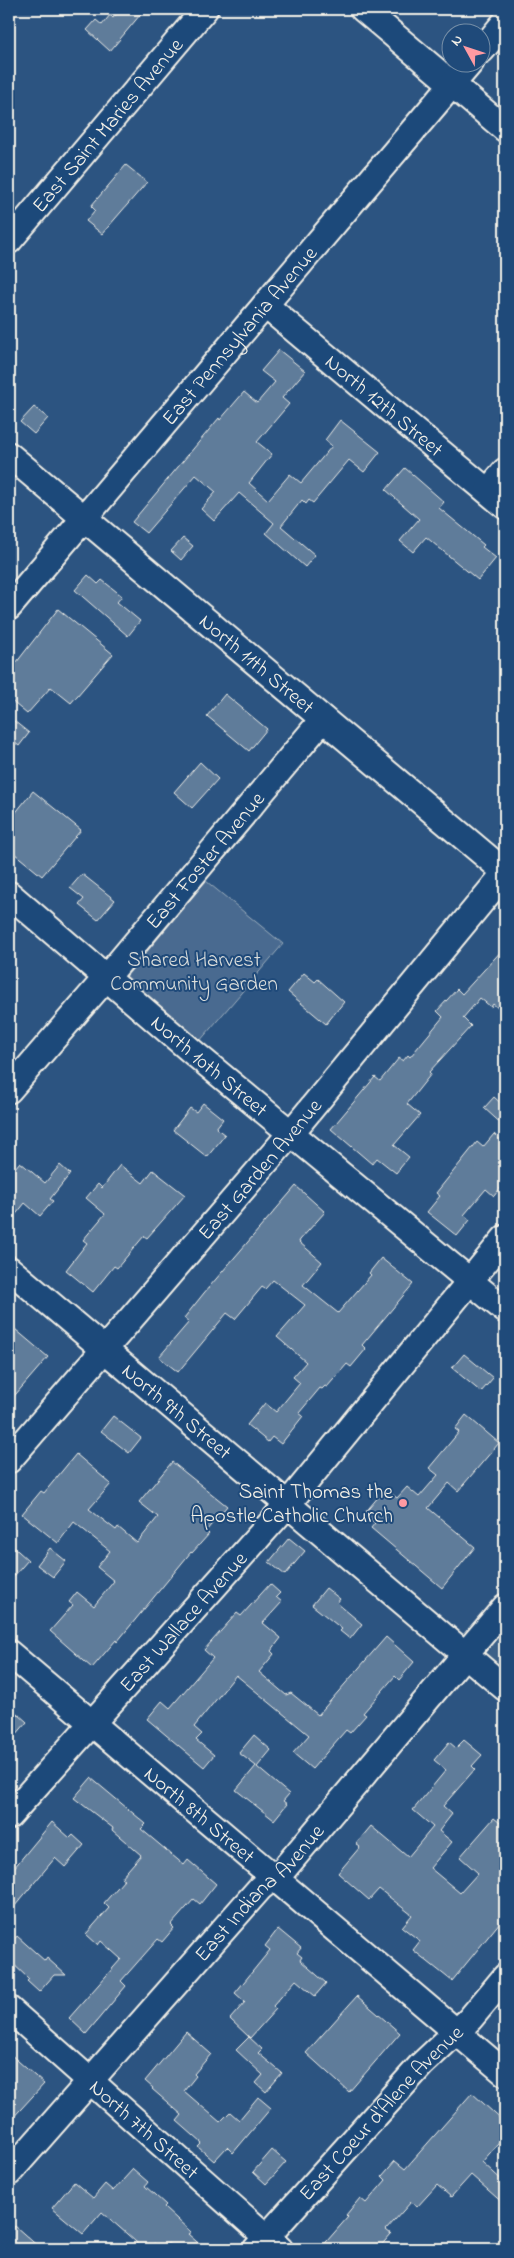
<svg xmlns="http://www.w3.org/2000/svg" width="514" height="2258" viewBox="0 0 514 2258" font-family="'Indie Flower',sans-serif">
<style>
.built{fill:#3b6088}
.green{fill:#496b90;stroke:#9eaebc}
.building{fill:#5e7b9a;stroke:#f4f1e8}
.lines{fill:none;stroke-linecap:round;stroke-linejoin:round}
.minor-casing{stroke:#f4f1e8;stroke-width:29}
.minor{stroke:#1f4a7a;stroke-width:25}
.poi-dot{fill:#ff9aa2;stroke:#1f4a7a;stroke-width:2}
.labels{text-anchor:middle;stroke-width:4;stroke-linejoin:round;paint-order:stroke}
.street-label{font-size:21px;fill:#f4f1e8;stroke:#1f4a7a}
.park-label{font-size:21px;fill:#dadddb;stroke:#1f4a7a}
.poi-label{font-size:21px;fill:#f4f1e8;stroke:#1f4a7a;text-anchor:end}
</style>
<rect width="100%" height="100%" fill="#2c5481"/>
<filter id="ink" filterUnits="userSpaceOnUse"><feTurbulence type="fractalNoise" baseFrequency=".02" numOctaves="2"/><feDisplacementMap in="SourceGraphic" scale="10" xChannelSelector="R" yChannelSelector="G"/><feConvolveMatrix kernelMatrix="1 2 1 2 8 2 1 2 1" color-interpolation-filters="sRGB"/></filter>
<g filter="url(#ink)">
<path class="built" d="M 505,1630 L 505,1672 L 485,1655 Z"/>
<path class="green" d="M 206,881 L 283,944 L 199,1042 L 125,978 Z"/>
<path class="building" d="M 121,9 L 145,9 L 110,51 L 87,30 L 96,20 L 102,25 L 110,15 L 113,18 Z
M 126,165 L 147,182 L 102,234 L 86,221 L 95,210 L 91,206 Z
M 279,350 L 305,371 L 282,398 L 289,404 L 257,442 L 272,454 L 249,483 L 268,500 L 290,474 L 301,483 L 332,446 L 325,440 L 340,420 L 380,452 L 364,472 L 349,460 L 313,503 L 309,500 L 306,504 L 302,500 L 281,526 L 315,555 L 305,567 L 266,533 L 274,523 L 239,493 L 214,521 L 201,509 L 216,492 L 196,475 L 146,533 L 132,522 L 219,418 L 220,420 L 244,392 L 257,403 L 275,382 L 261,371 Z
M 34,407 L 48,418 L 34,434 L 20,422 Z
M 405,468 L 444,502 L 439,508 L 484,545 L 482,547 L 496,558 L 478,580 L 426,537 L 413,552 L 400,541 L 419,519 L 386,490 Z
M 183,538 L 193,546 L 181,560 L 171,551 Z
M 88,575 L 98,584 L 102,580 L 122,596 L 117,602 L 140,621 L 128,636 L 75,590 Z
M 58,609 L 113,654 L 71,703 L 51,687 L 27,714 L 9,699 L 9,672 Z
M 225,694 L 267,729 L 249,751 L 207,716 Z
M 9,717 L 29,733 L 19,746 L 9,738 Z
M 200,762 L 218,779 L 192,808 L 174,792 Z
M 33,791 L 81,830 L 42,876 L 9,849 L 9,821 Z
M 82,874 L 115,900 L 98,920 L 79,905 L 84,899 L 70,888 Z
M 505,947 L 505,999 L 498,1008 L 493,1004 L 491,1007 L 480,998 L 463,1018 L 471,1026 L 429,1072 L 431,1074 L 407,1104 L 420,1115 L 394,1145 L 409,1157 L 396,1173 L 377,1158 L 372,1164 L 331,1129 L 375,1077 L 380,1081 L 399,1058 L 403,1061 L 408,1055 L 410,1057 L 443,1017 L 437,1011 L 457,989 L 462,994 Z
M 304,973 L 315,982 L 318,979 L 344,1002 L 326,1024 L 288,992 Z
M 494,1097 L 505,1107 L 505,1127 L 484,1108 Z
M 203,1103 L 223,1119 L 216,1128 L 225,1135 L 207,1157 L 173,1130 L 190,1108 L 196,1112 Z
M 494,1134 L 505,1144 L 505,1182 L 494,1196 L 486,1189 L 464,1215 L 470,1220 L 457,1236 L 427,1212 L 440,1196 L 436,1193 L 477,1142 L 483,1147 Z
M 20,1162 L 45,1183 L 60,1165 L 70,1174 L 50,1199 L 53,1201 L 40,1216 L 25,1203 L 9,1223 L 9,1175 Z
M 120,1165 L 143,1183 L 153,1170 L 185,1195 L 147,1238 L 144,1236 L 117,1268 L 114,1266 L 93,1292 L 66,1270 L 87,1243 L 83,1240 L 105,1214 L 86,1198 L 98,1184 L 102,1188 Z
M 296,1186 L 325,1212 L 300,1240 L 299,1242 L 322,1262 L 303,1285 L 338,1313 L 371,1275 L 369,1273 L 381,1258 L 413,1284 L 362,1345 L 366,1349 L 351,1367 L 347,1364 L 327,1387 L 325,1386 L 322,1389 L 320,1388 L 299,1413 L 303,1416 L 281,1444 L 272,1437 L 268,1442 L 247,1425 L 265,1403 L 276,1412 L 300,1383 L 293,1377 L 306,1362 L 277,1337 L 305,1305 L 273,1280 L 265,1289 L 262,1287 L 235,1319 L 227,1313 L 178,1372 L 159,1357 L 189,1322 L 184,1318 L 204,1293 Z
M 9,1324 L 48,1357 L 9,1402 Z
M 464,1354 L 493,1378 L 481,1392 L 452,1368 Z
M 466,1415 L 499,1443 L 458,1491 L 449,1483 L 428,1508 L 475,1547 L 442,1588 L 371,1528 L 375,1523 L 364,1514 L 385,1489 L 397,1498 L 407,1487 L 419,1497 L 438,1475 L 429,1468 L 459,1432 L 455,1429 Z
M 113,1416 L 141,1438 L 129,1453 L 101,1431 Z
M 76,1454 L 111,1484 L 89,1509 L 116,1530 L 118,1527 L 137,1543 L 158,1517 L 139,1502 L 172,1462 L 227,1506 L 206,1531 L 209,1534 L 192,1553 L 191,1552 L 117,1642 L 116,1640 L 92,1668 L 50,1631 L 73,1605 L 69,1602 L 77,1592 L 94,1606 L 114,1581 L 97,1567 L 110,1551 L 74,1522 L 58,1543 L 22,1514 L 41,1491 L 44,1493 Z
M 289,1538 L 305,1551 L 285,1575 L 269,1562 Z
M 9,1543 L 28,1560 L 9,1582 Z
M 50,1548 L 66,1561 L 53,1577 L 37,1565 Z
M 270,1584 L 280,1593 L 276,1597 L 282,1602 L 263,1623 L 281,1638 L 271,1651 L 274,1654 L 259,1672 L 286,1695 L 291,1693 L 318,1715 L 386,1637 L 414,1662 L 399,1680 L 395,1676 L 363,1713 L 366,1715 L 350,1733 L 346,1730 L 312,1769 L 293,1753 L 309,1735 L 236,1675 L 194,1727 L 202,1734 L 196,1740 L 214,1755 L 204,1767 L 147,1719 L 162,1701 L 170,1708 L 213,1658 L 204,1650 L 237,1613 L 241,1616 Z
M 326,1588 L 340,1599 L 337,1603 L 362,1624 L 350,1639 L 340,1631 L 342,1629 L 312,1605 Z
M 9,1706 L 27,1722 L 9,1743 Z
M 254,1735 L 271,1750 L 257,1767 L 289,1794 L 283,1801 L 287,1804 L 274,1820 L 236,1790 L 256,1766 L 239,1753 Z
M 464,1740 L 482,1755 L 472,1766 L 475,1769 L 443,1806 L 452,1814 L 439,1831 L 452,1842 L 430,1868 L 460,1893 L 478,1873 L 460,1857 L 494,1818 L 505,1827 L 505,1916 L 452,1981 L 413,1950 L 420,1941 L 402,1927 L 412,1915 L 379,1889 L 369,1900 L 338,1873 L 360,1847 L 356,1844 L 371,1826 L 408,1857 L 433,1827 L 413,1810 L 446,1770 L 434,1760 L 449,1742 L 456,1748 Z
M 91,1778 L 146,1824 L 141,1829 L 184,1865 L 188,1860 L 216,1884 L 200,1904 L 194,1899 L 171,1925 L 174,1928 L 162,1942 L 158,1939 L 121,1981 L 126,1986 L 86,2034 L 69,2018 L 121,1959 L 101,1941 L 98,1945 L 86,1934 L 109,1908 L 104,1903 L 124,1880 L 121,1878 L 141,1855 L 112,1830 L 113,1828 L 74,1798 Z
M 52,1822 L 70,1838 L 73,1835 L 84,1845 L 65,1867 L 55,1858 L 9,1913 L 9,1874 Z
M 278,1929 L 301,1948 L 297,1953 L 302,1957 L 300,1960 L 326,1983 L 315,1996 L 296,1980 L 273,2006 L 276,2009 L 250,2038 L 230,2019 L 245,2002 L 235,1993 L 270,1950 L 265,1946 Z
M 17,1936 L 45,1961 L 47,1958 L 66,1975 L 54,1975 L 39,1992 L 27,1981 L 29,1979 L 9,1960 L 9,1946 Z
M 357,1996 L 400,2033 L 349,2092 L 306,2053 Z
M 186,2032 L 211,2054 L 194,2074 L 196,2076 L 184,2091 L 220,2122 L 230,2112 L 239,2120 L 258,2097 L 271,2108 L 233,2153 L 227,2147 L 214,2161 L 198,2147 L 202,2143 L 177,2121 L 182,2115 L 152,2089 L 153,2088 L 145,2081 Z
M 249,2037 L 262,2049 L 258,2053 L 282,2073 L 266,2092 L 256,2083 L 263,2075 L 236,2050 Z
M 9,2053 L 44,2084 L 9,2122 Z
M 472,2093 L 505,2123 L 505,2136 L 482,2162 L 505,2183 L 505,2205 L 471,2175 L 451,2197 L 437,2185 L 417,2207 L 411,2202 L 386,2230 L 391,2234 L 378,2249 L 320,2249 L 348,2217 L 346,2215 L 360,2198 L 366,2203 L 386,2180 L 382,2176 L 395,2161 L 405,2169 Z
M 272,2150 L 286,2162 L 266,2184 L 253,2172 Z
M 133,2169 L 148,2182 L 145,2186 L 166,2205 L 164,2207 L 191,2232 L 188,2234 L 205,2249 L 175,2249 L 168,2243 L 162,2249 L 154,2243 L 149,2249 L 144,2249 L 102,2212 L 83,2234 L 52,2208 L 74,2182 L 93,2198 L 105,2184 L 113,2191 Z
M 15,2226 L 41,2249 L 9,2249 L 9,2233 Z"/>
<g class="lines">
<defs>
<g id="minor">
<path d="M 363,9 L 505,129"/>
<path d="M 482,50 L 505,22"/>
<path id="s1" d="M 9,241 L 205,9"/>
<path id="s2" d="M 265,305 L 505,506"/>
<path id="s3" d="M 9,455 L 505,872"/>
<path d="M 488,491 L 505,471"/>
<path id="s4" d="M 9,607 L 471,62"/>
<path id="s5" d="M 9,894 L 195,1054 L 505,1310"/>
<path id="s6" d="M 9,1090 L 106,978 L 323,719"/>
<path id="s7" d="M 9,1269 L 505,1688"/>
<path id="s8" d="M 9,1460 L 291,1133 L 505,873"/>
<path id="s9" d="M 9,1653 L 505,2073"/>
<path id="s10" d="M 9,1816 L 287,1505 L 505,1238"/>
<path id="s11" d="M 9,2009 L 280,2249"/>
<path id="s12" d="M 9,2173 L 260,1888 L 284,1869 L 505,1607"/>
<path id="s13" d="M 256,2249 L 421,2065 L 470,2019 L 505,1977"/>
</g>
</defs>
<use href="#minor" class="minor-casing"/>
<use href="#minor" class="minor"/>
</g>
</g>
<circle class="poi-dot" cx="403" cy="1503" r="5"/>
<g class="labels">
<g class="street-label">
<text dy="7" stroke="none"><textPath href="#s1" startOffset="152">East Saint Maries Avenue</textPath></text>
<text dy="7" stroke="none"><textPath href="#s4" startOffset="356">East Pennsylvania Avenue</textPath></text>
<text dy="7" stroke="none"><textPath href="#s2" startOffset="156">North 12th Street</textPath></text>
<text dy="7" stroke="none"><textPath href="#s3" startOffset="324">North 11th Street</textPath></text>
<text dy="7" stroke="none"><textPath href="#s6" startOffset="302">East Foster Avenue</textPath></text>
<text dy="7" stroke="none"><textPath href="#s5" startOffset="264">North 10th Street</textPath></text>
<text dy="7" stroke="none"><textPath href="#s8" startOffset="384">East Garden Avenue</textPath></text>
<text dy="7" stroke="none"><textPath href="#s7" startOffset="220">North 9th Street</textPath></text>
<text dy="7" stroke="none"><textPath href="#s10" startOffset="261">East Wallace Avenue</textPath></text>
<text dy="7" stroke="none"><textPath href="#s9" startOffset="250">North 8th Street</textPath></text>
<text dy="7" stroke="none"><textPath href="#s12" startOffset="376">East Indiana Avenue</textPath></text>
<text dy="7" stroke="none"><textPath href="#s13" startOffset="185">East Coeur d'Alene Avenue</textPath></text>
<text dy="7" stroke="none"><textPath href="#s11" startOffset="181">North 7th Street</textPath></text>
</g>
<g class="park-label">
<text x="194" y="966">Shared Harvest<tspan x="194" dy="24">Community Garden</tspan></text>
</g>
<g class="poi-label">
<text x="393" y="1498">Saint Thomas the<tspan x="393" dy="24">Apostle Catholic Church</tspan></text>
</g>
</g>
<rect width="514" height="2258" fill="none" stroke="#1f4a7a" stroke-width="30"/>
<rect x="15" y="15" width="484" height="2228" fill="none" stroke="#f4f1e8" stroke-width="2" filter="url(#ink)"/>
<g transform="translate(466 48) rotate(310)"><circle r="24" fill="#1f4a7a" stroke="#748da6"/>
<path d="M0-4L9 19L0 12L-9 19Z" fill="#ff9aa2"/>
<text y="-8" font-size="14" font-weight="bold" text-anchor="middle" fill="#f4f1e8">N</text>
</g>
</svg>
